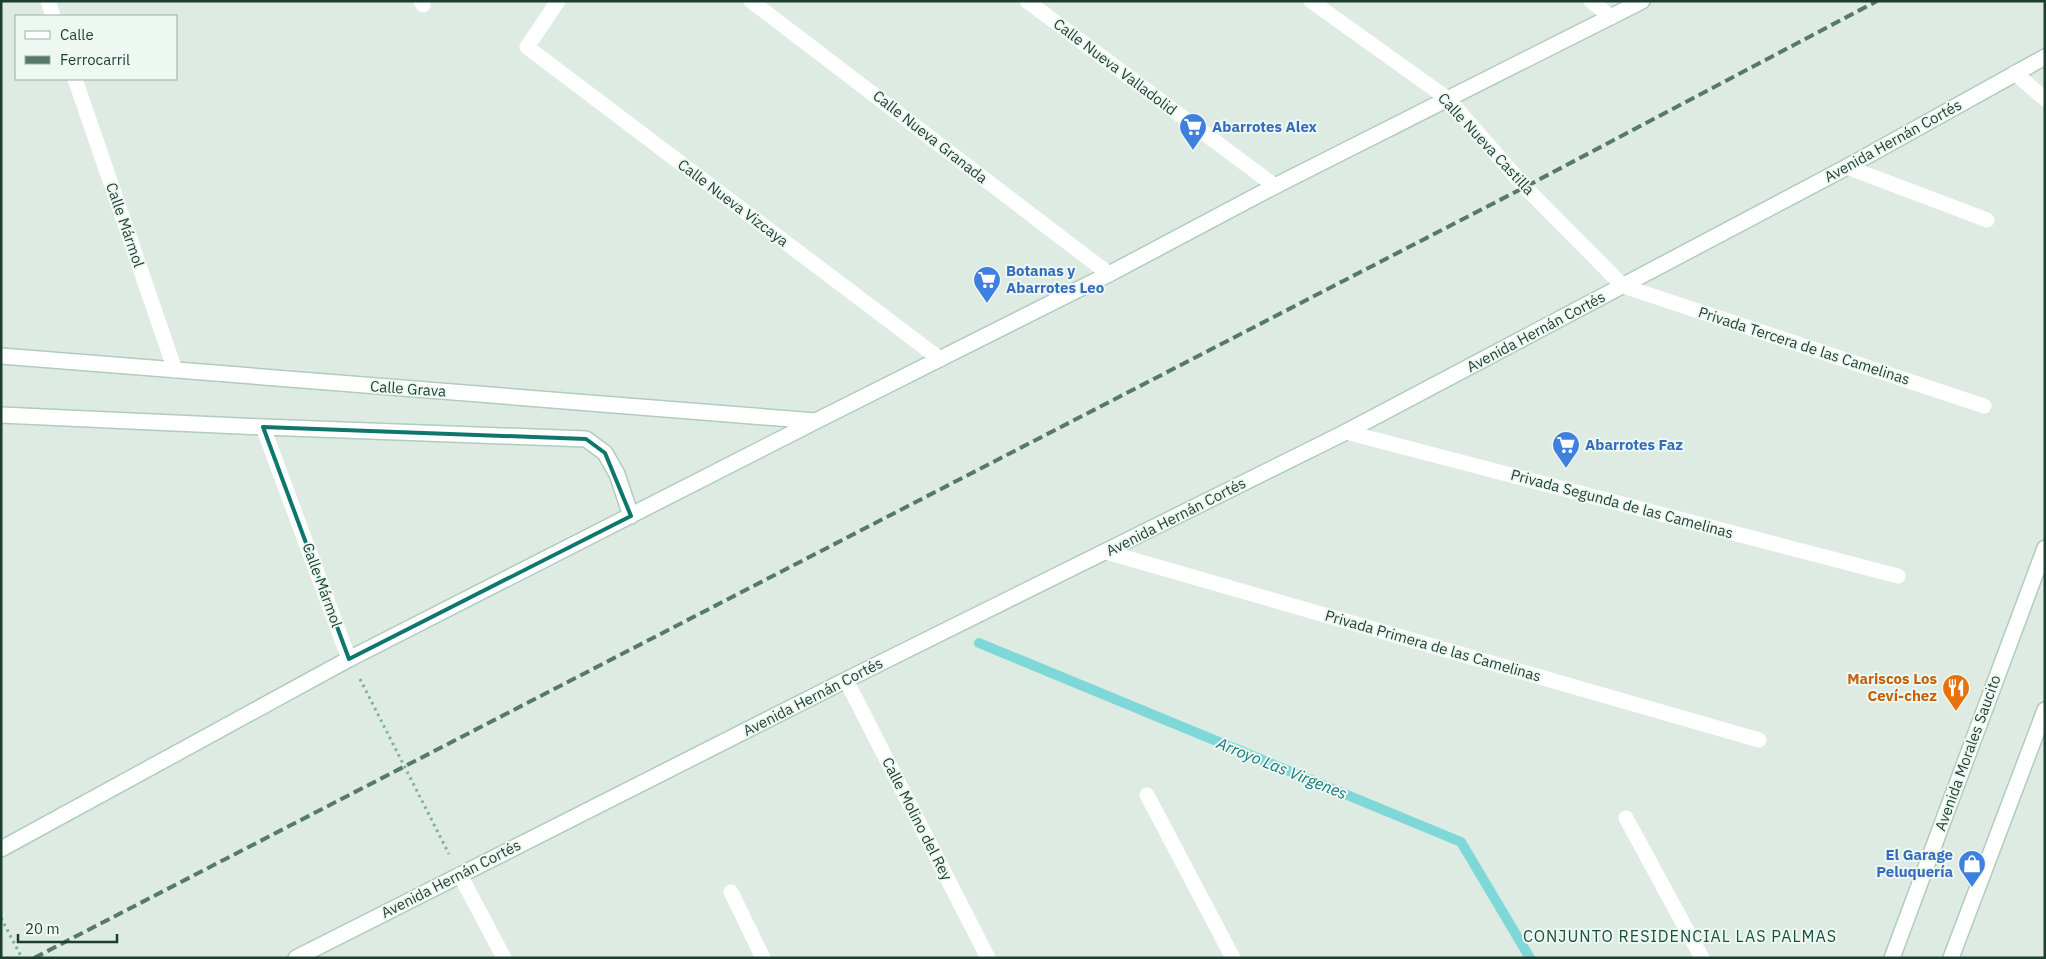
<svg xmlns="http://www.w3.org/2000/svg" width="2046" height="959" viewBox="0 0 2046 959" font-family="'IBM Plex Sans',sans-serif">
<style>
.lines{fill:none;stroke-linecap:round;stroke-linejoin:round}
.stream{stroke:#7fd8d8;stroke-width:10}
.secondary-casing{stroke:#b0ccbe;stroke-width:18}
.path{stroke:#7ab398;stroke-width:3;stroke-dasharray:2.5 4;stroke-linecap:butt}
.service{stroke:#fff;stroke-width:15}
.minor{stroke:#fff;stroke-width:15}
.secondary{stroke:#fff;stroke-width:15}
.rail{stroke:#57796b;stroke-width:4;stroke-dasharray:10 5;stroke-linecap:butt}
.marked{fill:none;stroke:#0f766e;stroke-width:4;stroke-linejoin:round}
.labels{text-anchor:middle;stroke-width:4;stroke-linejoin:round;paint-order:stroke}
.street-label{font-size:15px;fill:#1d3d2f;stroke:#eef8f2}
.shop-label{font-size:15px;font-weight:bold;fill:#366cbe;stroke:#eef8f2;text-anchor:start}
.food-label{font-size:15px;font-weight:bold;fill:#c56008;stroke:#eef8f2;text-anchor:end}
.water-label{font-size:16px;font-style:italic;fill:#11797a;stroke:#eef8f2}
.neighbourhood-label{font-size:16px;letter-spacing:1px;fill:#17513a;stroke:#eef8f2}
</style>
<rect width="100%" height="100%" fill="#deebe3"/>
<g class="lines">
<path class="stream" d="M 979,643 L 1461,842 L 1530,958"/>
<defs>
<path id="secondary" d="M 1,356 L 816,421
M 1,415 L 263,427 L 586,439 L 605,453 L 617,474 L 631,516
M 1,849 L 349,659 L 816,421 L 1109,274 L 1275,186 L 1642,1
M 296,958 L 846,680 L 1346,432 L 1847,167 L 2045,57
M 1892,958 L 2045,548
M 1951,958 L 2045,710"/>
</defs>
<use href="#secondary" class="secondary-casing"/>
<path class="path" d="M 360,679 L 449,854
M 1,918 L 22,958"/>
<path class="service" d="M 2015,73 L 2045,99"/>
<path class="minor" d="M 48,1 L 53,16
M 421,1 L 423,5
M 558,1 L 527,47 L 940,359
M 751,1 L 1109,274
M 1027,1 L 1275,186
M 1311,1 L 1448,99 L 1525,187 L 1623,286 L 1984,406
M 1591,1 L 1611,17
M 75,79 L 175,370
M 1847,167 L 1987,220
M 263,427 L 349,659
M 1346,432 L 1898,576
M 1106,552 L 1759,740
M 846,680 L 988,958
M 1147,795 L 1233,958
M 1626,818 L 1702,958
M 460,875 L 504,958
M 731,892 L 763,958"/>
<use href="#secondary" class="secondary"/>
<path class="rail" d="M 34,958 L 1525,187 L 1877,1"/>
</g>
<path class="marked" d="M 263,427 L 586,439 L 605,453 L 631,516 L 349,659 Z"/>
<defs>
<symbol id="supermarket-pin" viewBox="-11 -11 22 30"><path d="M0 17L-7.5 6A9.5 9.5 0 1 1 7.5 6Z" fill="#3f7fe0" stroke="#eef8f2"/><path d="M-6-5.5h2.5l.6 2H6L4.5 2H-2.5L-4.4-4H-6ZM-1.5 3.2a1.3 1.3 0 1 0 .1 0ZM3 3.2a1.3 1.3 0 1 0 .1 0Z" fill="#fff"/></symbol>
<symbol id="restaurant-pin" viewBox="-11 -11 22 30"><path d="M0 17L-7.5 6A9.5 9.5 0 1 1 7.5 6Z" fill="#e8710a" stroke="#eef8f2"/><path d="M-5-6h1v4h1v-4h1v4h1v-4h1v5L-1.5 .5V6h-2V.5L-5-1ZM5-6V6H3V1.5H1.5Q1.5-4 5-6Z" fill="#fff"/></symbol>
<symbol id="shop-pin" viewBox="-11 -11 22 30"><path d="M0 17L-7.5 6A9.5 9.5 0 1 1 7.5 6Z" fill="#3f7fe0" stroke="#eef8f2"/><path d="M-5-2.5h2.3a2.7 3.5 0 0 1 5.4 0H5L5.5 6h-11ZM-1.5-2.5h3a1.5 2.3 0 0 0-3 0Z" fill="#fff"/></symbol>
</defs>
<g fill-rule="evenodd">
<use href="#supermarket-pin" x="1177" y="111" width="32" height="43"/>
<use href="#supermarket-pin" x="971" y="264" width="32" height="43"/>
<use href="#supermarket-pin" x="1550" y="429" width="32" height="43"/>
<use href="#restaurant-pin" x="1940" y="672" width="32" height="43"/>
<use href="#shop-pin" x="1956" y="848" width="32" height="43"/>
</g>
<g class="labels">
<g class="street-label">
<text transform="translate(1115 67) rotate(37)" y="5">Calle Nueva Valladolid</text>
<text transform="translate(930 137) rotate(38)" y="5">Calle Nueva Granada</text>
<text transform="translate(1893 141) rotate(-29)" y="5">Avenida Hernán Cortés</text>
<text transform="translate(1486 144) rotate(47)" y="5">Calle Nueva Castilla</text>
<text transform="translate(733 203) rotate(37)" y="5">Calle Nueva Vizcaya</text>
<text transform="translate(125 225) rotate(71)" y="5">Calle Mármol</text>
<text transform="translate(1536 332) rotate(-28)" y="5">Avenida Hernán Cortés</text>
<text transform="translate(1804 346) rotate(18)" y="5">Privada Tercera de las Camelinas</text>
<text transform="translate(408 389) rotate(4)" y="5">Calle Grava</text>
<text transform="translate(1622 504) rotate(15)" y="5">Privada Segunda de las Camelinas</text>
<text transform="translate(1176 517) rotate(-27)" y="5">Avenida Hernán Cortés</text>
<text transform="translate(322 585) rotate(70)" y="5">Calle Mármol</text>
<text transform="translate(1433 646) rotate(16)" y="5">Privada Primera de las Camelinas</text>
<text transform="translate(813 697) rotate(-27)" y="5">Avenida Hernán Cortés</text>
<text transform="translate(1968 753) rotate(-70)" y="5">Avenida Morales Saucito</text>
<text transform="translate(917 819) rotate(63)" y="5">Calle Molino del Rey</text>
<text transform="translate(451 879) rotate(-27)" y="5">Avenida Hernán Cortés</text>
</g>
<g class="shop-label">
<text x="1212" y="132">Abarrotes Alex</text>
<text x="1006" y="276">Botanas y<tspan x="1006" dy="17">Abarrotes Leo</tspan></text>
<text x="1585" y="450">Abarrotes Faz</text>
<text x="1953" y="860" text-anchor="end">El Garage<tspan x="1953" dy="17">Peluquería</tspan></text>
</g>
<g class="food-label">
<text x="1937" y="684">Mariscos Los<tspan x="1937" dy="17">Ceví-chez</tspan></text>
</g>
<g class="water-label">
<text transform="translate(1282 768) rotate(22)" y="6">Arroyo Las Virgenes</text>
</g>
<g class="neighbourhood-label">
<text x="1680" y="942">CONJUNTO RESIDENCIAL LAS PALMAS</text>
</g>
</g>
<rect width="2046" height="959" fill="none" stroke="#1d3d2f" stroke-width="5"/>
<rect x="15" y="15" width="162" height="65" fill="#eef8f2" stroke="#9aada4"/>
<rect x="25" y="31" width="25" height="8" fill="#ffffff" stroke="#9aada4"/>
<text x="60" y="40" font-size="15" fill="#1d3d2f">Calle</text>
<rect x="25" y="56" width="25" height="8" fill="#57796b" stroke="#9aada4"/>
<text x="60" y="65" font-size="15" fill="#1d3d2f">Ferrocarril</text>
<path d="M18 934v8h99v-8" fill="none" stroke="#1d3d2f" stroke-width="2.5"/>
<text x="25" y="934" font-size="15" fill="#1d3d2f" stroke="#eef8f2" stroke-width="4" paint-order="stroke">20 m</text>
</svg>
